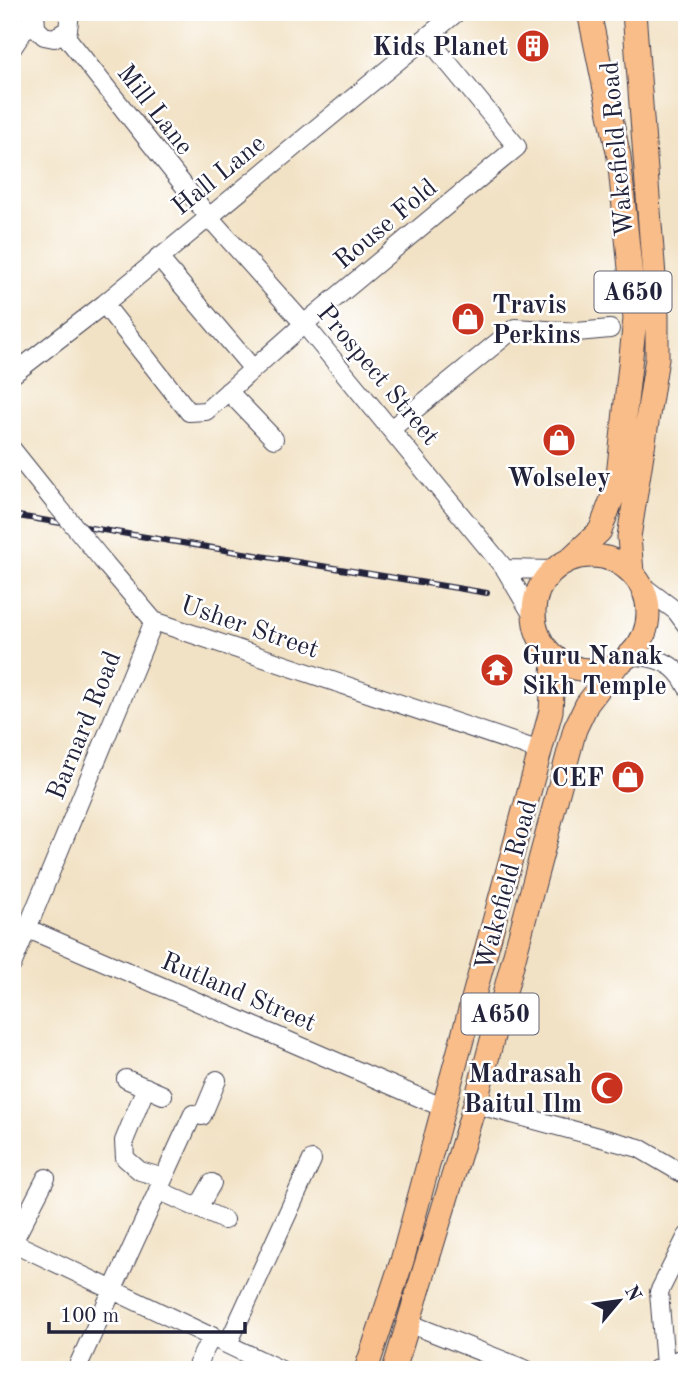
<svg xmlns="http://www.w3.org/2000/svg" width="699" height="1382" viewBox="0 0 699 1382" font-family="'Old Standard TT',serif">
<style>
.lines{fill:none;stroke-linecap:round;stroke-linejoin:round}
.minor-casing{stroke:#413f50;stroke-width:20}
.major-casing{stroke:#413f50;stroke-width:25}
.minor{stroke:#fff;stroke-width:18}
.major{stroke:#f9bd89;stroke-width:23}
.rail-casing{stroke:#22223b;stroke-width:6}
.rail{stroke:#fff;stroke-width:3.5;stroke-dasharray:10;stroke-linecap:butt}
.minor-bridge-casing{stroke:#413f50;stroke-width:20;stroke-linecap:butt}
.minor-bridge{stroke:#fff;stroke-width:18}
.labels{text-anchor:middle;stroke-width:5;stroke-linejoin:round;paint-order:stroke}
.shield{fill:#fff;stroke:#646476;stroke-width:2}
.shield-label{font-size:24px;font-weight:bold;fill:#22223b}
.poi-label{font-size:26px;font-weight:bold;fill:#22223b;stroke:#fff;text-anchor:end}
.street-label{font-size:26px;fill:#22223b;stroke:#fff}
</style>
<rect width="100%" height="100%" fill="#fff"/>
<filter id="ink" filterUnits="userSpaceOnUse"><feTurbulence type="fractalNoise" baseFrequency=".0143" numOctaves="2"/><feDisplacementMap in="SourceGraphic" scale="14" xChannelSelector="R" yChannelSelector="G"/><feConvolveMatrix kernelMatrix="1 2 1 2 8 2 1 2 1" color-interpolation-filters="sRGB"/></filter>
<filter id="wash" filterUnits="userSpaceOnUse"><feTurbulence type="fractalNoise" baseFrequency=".00686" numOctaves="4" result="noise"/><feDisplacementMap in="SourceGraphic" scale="28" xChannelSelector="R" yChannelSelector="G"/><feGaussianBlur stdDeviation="1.57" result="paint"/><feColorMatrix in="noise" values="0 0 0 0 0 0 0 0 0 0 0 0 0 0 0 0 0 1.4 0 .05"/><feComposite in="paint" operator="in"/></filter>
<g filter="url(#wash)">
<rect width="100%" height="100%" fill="#f2e2c5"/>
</g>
<g filter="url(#ink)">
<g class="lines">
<defs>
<path id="minor" d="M 35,12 L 36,28 L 44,36 L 54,38 L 68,30 L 70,12
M 64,34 L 208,216 L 304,324 L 505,569 L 533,616
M 13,47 L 33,17
M 158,257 L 253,369
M 104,304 L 189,412 L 206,411 L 304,324 L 517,147 L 427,37
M 12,375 L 104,304 L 457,12
M 228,391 L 274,439
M 391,429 L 515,328 L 577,332 L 610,329
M 12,449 L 56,504
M 103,561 L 154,621 L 540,751
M 505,569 L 552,570
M 644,587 L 676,611 L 687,626
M 629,656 C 655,656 676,662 687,687
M 12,922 L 444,1108
M 12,965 L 154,621
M 126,1079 L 163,1095
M 146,1087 L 124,1141 L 125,1158 L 140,1171 L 164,1178
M 475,1104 L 639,1148 L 687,1176
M 158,1190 L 224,1220
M 198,1208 L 212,1183
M 12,1242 L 281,1370
M 12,1244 L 46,1178
M 411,1324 L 527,1370
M 228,1344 L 312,1160
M 665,1365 L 659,1292 L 687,1236
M 76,1370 L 193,1114 L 202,1116 L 217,1080
M 195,1370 L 212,1335
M 655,1370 L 687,1356"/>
<path id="major" d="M534 613a57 57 0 1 1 114 0a57 57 0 1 1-114 0Z
M 571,558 L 600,531 L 617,485 L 635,319 L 619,157 L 589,12
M 632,572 L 629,537 L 657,358 L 657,316 L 634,12
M 366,1370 L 402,1261 L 551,711 L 554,658
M 394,1370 L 475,1104 L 575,729 L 587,704 L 617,665"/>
</defs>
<use href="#minor" class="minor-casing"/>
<use href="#major" class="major-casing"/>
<use href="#minor" class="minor"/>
<use href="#major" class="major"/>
<defs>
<path id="rail" d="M 12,515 L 487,593"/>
</defs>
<use href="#rail" class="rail-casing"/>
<use href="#rail" class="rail"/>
<defs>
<path id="minor-bridge" d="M 56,504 L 103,561"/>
</defs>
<use href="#minor-bridge" class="minor-bridge-casing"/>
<use href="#minor-bridge" class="minor-bridge"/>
</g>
</g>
<defs>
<symbol id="building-disc" viewBox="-11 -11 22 22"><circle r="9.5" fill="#c8321e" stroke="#fff"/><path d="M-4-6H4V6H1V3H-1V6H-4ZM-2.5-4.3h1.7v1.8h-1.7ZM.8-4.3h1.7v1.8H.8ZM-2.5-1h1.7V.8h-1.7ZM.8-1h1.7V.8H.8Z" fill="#fff"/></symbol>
<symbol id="shop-disc" viewBox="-11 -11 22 22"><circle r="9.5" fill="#c8321e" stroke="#fff"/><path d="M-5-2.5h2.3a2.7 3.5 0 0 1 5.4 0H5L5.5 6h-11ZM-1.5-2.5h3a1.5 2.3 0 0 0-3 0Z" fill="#fff"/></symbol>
<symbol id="temple-disc" viewBox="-11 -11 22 22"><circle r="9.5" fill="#c8321e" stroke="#fff"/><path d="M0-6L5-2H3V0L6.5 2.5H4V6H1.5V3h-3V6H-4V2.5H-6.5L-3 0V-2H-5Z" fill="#fff"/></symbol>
<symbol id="mosque-disc" viewBox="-11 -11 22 22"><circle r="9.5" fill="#c8321e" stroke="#fff"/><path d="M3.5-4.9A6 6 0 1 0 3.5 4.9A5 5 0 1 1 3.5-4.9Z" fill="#fff"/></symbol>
</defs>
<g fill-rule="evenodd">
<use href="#building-disc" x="514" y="27" width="38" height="38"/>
<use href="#shop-disc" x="449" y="300" width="38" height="38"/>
<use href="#shop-disc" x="540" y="421" width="38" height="38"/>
<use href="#temple-disc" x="478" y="651" width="38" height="38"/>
<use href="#shop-disc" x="609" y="758" width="38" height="38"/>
<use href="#mosque-disc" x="588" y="1069" width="38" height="38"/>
</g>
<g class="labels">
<g class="shield">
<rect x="594.5" y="271.5" width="77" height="41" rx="5"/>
<rect x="461.5" y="993.5" width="77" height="41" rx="5"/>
</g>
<g class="shield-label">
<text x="633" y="300">A650</text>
<text x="500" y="1022">A650</text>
</g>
<g class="poi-label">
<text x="508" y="55">Kids Planet</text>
<text x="492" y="313" text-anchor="start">Travis<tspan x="492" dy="30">Perkins</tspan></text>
<text x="559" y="486" text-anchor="middle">Wolseley</text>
<text x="522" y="664" text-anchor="start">Guru Nanak<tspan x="522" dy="30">Sikh Temple</tspan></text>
<text x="604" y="786">CEF</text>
<text x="582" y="1082">Madrasah<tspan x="582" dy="30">Baitul Ilm</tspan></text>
</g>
<g class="street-label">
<text transform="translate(156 109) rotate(52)" y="9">Mill Lane</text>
<text transform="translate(616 149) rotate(-95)" y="9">Wakefield Road</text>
<text transform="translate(218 174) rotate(-39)" y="9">Hall Lane</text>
<text transform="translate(385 223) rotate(-40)" y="9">Rouse Fold</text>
<text transform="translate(379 374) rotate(50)" y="9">Prospect Street</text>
<text transform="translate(250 626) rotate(19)" y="9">Usher Street</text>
<text transform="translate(83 725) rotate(-68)" y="9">Barnard Road</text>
<text transform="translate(505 885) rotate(-75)" y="9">Wakefield Road</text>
<text transform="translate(239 991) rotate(23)" y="9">Rutland Street</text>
</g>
</g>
<rect width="699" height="1382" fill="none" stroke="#fff" stroke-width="42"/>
<g transform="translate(619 1301) rotate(61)" stroke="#ffffff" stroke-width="5" paint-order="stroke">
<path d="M0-5L12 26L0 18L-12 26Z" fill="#22223b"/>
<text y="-10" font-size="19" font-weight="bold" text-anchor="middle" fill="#22223b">N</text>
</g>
<path d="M49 1322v10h196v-10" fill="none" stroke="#22223b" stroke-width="3.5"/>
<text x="60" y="1322" font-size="21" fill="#22223b" stroke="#ffffff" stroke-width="5" paint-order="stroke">100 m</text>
</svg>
